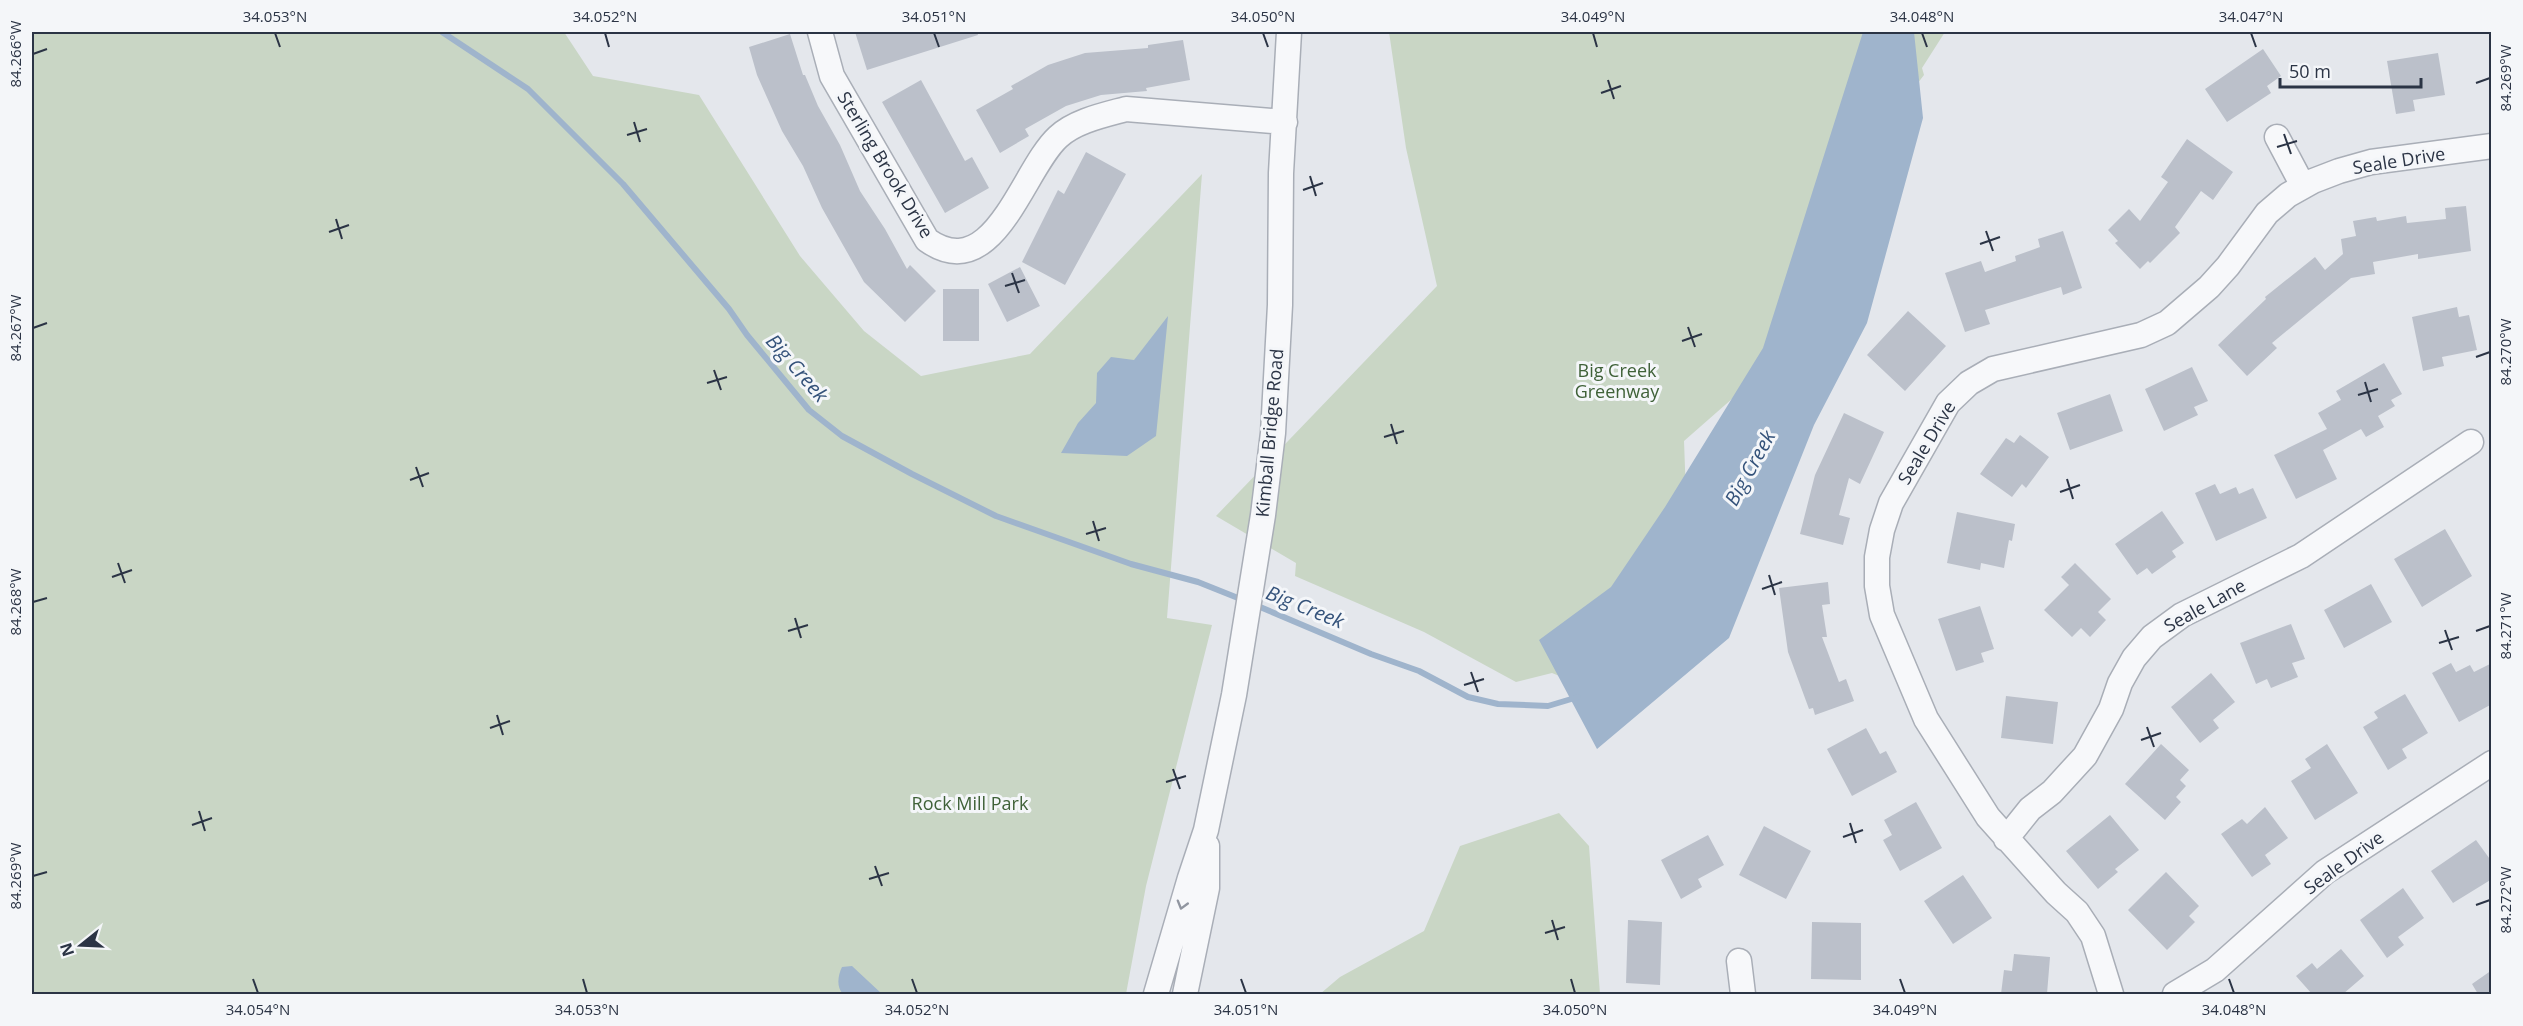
<svg xmlns="http://www.w3.org/2000/svg" width="2523" height="1026" viewBox="0 0 2523 1026" font-family="'Open Sans',sans-serif">
<style>
.green{fill:#c9d6c5}
.water{fill:#9fb4cc}
.lines{fill:none;stroke-linecap:round;stroke-linejoin:round}
.stream{stroke:#9fb4cc;stroke-width:6}
.building{fill:#bbc0ca}
.minor-casing{stroke:#a9aeb7;stroke-width:27}
.minor{stroke:#f7f8fa;stroke-width:24}
.oneway{stroke:#9196a0}
.ticks{fill:none;stroke:#2b3445;stroke-width:2}
.labels{text-anchor:middle;stroke-width:6;stroke-linejoin:round;paint-order:stroke}
.street-label{font-size:18px;fill:#2b3445;stroke:#f4f6f9}
.park-label{font-size:18px;fill:#3f6138;stroke:#f4f6f9}
.water-label{font-size:20px;font-style:italic;fill:#34527a;stroke:#f4f6f9}
.neatline{fill:none;stroke:#2b3445;stroke-width:2}
.ticks-label{font-size:15px;text-anchor:middle;fill:#2b3445}
</style>
<rect width="100%" height="100%" fill="#e4e7ec"/>
<path class="green" d="M 32,32 L 564,32 L 593,76 L 699,95 L 800,256 L 864,331 L 921,376 L 1030,354 L 1202,174 L 1167,618 L 1212,625 L 1146,886 L 1126,994 L 32,994 Z
M 1389,32 L 1945,32 L 1922,68 L 1924,75 L 1871,144 L 1806,334 L 1684,441 L 1688,549 L 1577,683 L 1552,673 L 1516,682 L 1424,632 L 1295,576 L 1296,563 L 1216,516 L 1437,286 L 1406,148 Z
M 1559,813 L 1589,846 L 1600,994 L 1320,994 L 1340,977 L 1424,931 L 1460,846 Z"/>
<path class="water" d="M 1863,32 L 1914,32 L 1923,118 L 1867,323 L 1814,425 L 1729,638 L 1597,749 L 1539,640 L 1611,587 L 1665,507 L 1763,348 Z
M 1168,316 L 1156,436 L 1127,456 L 1061,453 L 1078,423 L 1096,403 L 1097,373 L 1111,357 L 1134,360 Z
M 852,966 L 882,994 L 843,994 C 836,987 838,975 842,967 Z"/>
<g class="lines">
<path class="stream" d="M 442,32 L 528,89 L 623,184 L 729,309 L 747,335 L 809,410 L 842,436 L 912,474 L 996,516 L 1131,564 L 1198,582 L 1243,600
M 1253,604 L 1371,654 L 1419,671 L 1468,697 L 1498,704 L 1548,706 L 1578,697"/>
</g>
<path class="building" d="M 855,32 L 977,32 L 978,35 L 867,70 Z
M 790,34 L 803,75 L 805,75 L 818,106 L 840,145 L 860,191 L 885,229 L 907,269 L 910,265 L 936,291 L 905,322 L 864,282 L 822,208 L 803,166 L 782,131 L 757,75 L 749,47 Z
M 1183,40 L 1190,80 L 1146,88 L 1147,91 L 1101,95 L 1066,106 L 1025,129 L 1029,136 L 1000,153 L 976,110 L 1013,89 L 1011,86 L 1048,65 L 1085,53 L 1148,48 L 1148,45 Z
M 2263,49 L 2281,76 L 2267,86 L 2271,93 L 2227,122 L 2205,89 Z
M 2438,53 L 2445,95 L 2413,100 L 2415,111 L 2396,114 L 2387,61 Z
M 921,80 L 965,161 L 972,157 L 989,188 L 945,213 L 882,102 Z
M 2187,139 L 2233,172 L 2213,200 L 2201,191 L 2175,227 L 2180,233 L 2150,263 L 2148,261 L 2140,269 L 2115,243 L 2118,241 L 2108,230 L 2129,209 L 2140,221 L 2168,182 L 2161,177 Z
M 1086,152 L 1126,174 L 1065,285 L 1022,262 L 1058,190 L 1064,194 Z
M 2466,206 L 2471,251 L 2418,259 L 2418,254 L 2373,262 L 2375,274 L 2351,278 L 2272,343 L 2277,348 L 2247,376 L 2218,345 L 2266,299 L 2265,297 L 2315,257 L 2325,270 L 2343,254 L 2341,239 L 2356,236 L 2353,221 L 2376,217 L 2377,221 L 2406,216 L 2407,223 L 2446,219 L 2445,208 Z
M 2063,231 L 2082,288 L 2063,295 L 2061,287 L 1985,310 L 1990,324 L 1965,332 L 1945,273 L 1981,261 L 1985,272 L 2016,261 L 2015,256 L 2040,247 L 2038,239 Z
M 1020,267 L 1040,306 L 1007,322 L 988,284 Z
M 943,289 L 979,289 L 979,341 L 943,341 Z
M 2457,307 L 2459,317 L 2469,315 L 2477,350 L 2442,357 L 2444,366 L 2423,371 L 2412,317 Z
M 1908,311 L 1946,346 L 1905,391 L 1867,355 Z
M 2384,363 L 2402,394 L 2391,400 L 2395,406 L 2378,416 L 2384,427 L 2366,437 L 2361,429 L 2323,450 L 2337,479 L 2296,499 L 2274,455 L 2327,429 L 2318,413 L 2341,400 L 2336,391 Z
M 2192,367 L 2208,401 L 2194,407 L 2198,415 L 2164,431 L 2145,389 Z
M 2110,394 L 2123,431 L 2070,450 L 2057,413 Z
M 1844,413 L 1884,432 L 1860,484 L 1849,478 L 1839,515 L 1850,518 L 1843,545 L 1800,534 L 1815,475 Z
M 2020,435 L 2049,457 L 2026,488 L 2022,484 L 2012,497 L 1980,474 L 2006,438 L 2014,443 Z
M 2215,484 L 2220,494 L 2236,487 L 2239,494 L 2253,488 L 2267,518 L 2216,541 L 2195,493 Z
M 2162,511 L 2184,543 L 2172,551 L 2176,557 L 2152,574 L 2147,568 L 2137,575 L 2115,544 Z
M 1957,512 L 2015,524 L 2012,541 L 2009,540 L 2004,568 L 1981,563 L 1980,570 L 1947,563 Z
M 2445,529 L 2472,576 L 2422,607 L 2394,559 Z
M 2075,563 L 2111,599 L 2098,612 L 2106,620 L 2090,637 L 2081,628 L 2072,637 L 2044,610 L 2069,585 L 2061,577 Z
M 1828,582 L 1830,604 L 1822,605 L 1827,637 L 1822,637 L 1839,682 L 1846,679 L 1854,701 L 1815,715 L 1813,708 L 1809,709 L 1788,652 L 1779,588 Z
M 2371,584 L 2392,622 L 2344,648 L 2324,610 Z
M 1980,606 L 1994,649 L 1981,653 L 1984,662 L 1956,671 L 1938,619 Z
M 2291,624 L 2305,659 L 2292,663 L 2298,677 L 2271,688 L 2267,679 L 2256,684 L 2240,643 Z
M 2451,663 L 2456,672 L 2470,665 L 2474,672 L 2492,663 L 2492,704 L 2459,722 L 2432,673 Z
M 2211,673 L 2235,702 L 2213,720 L 2219,728 L 2200,743 L 2171,707 Z
M 2405,694 L 2428,733 L 2402,749 L 2407,758 L 2388,770 L 2363,727 L 2378,718 L 2374,712 Z
M 2006,696 L 2058,702 L 2053,744 L 2001,738 Z
M 1866,728 L 1880,754 L 1886,751 L 1897,772 L 1852,796 L 1827,749 Z
M 2161,744 L 2189,770 L 2180,780 L 2186,786 L 2176,797 L 2181,802 L 2165,820 L 2125,784 Z
M 2327,744 L 2358,793 L 2315,820 L 2291,781 L 2311,768 L 2305,759 Z
M 1916,802 L 1942,848 L 1900,871 L 1883,840 L 1892,835 L 1884,820 Z
M 2265,807 L 2288,838 L 2265,855 L 2271,864 L 2252,877 L 2221,834 L 2242,819 L 2247,824 Z
M 2110,815 L 2139,850 L 2115,869 L 2118,872 L 2098,889 L 2066,851 Z
M 1764,826 L 1811,851 L 1786,899 L 1739,875 Z
M 1708,835 L 1724,865 L 1698,879 L 1702,887 L 1681,899 L 1661,860 Z
M 2476,840 L 2492,862 L 2492,879 L 2453,903 L 2431,871 Z
M 2166,872 L 2199,906 L 2189,916 L 2195,922 L 2167,950 L 2128,910 Z
M 1963,875 L 1992,918 L 1953,944 L 1924,901 Z
M 2403,888 L 2424,918 L 2398,937 L 2404,945 L 2387,958 L 2360,920 Z
M 1628,920 L 1662,922 L 1660,985 L 1626,983 Z
M 1812,922 L 1861,923 L 1861,980 L 1811,979 Z
M 2341,949 L 2364,976 L 2343,994 L 2312,994 L 2296,976 L 2312,963 L 2317,969 Z
M 2014,954 L 2050,957 L 2047,994 L 2001,994 L 2004,970 L 2012,971 Z
M 2492,970 L 2492,994 L 2478,994 L 2472,984 Z"/>
<g class="lines">
<defs>
<path id="minor" d="M 820,32 L 832,76 L 927,240 C 994,287 1022,170 1058,137 C 1075,121 1104,115 1126,109 L 1285,122
M 2277,137 L 2303,186
M 2006,839 L 2030,809 L 2052,792 L 2085,756 L 2111,709 L 2120,683 L 2134,658 L 2152,637 L 2182,615 L 2301,556 L 2471,442
M 1739,961 L 1743,994
M 1156,994 L 1190,878 L 1206,830 L 1234,695 L 1263,515 L 1273,433 L 1280,305 L 1281,173 L 1289,32
M 1185,994 L 1207,888 L 1207,846
M 2111,994 L 2093,936 L 2077,912 L 2056,893 L 1988,817 L 1926,719 L 1882,615 L 1877,586 L 1877,557 L 1882,530 L 1891,503 L 1948,403 L 1969,383 L 1993,369 L 2141,335 L 2167,323 L 2209,287 L 2228,266 L 2267,213 L 2288,195 L 2313,181 L 2339,171 L 2371,162 L 2492,146
M 2175,994 L 2215,970 L 2325,872 L 2492,763"/>
</defs>
<use href="#minor" class="minor-casing"/>
<use href="#minor" class="minor"/>
</g>
<defs><path id="oneway-chevron" d="M-2-3.5L2.5 0L-2 3.5" fill="none" stroke-width="1.6" stroke-linecap="round" stroke-linejoin="round" transform="scale(1.5)"/></defs>
<use class="oneway" href="#oneway-chevron" transform="translate(1182 905) rotate(106)"/>
<path class="ticks" d="M 275,33 L 280,47M 605,33 L 609,47M 934,33 L 939,47M 1263,33 L 1268,47M 1593,33 L 1597,47M 1922,33 L 1927,47M 2251,33 L 2256,47M 33,54 L 47,49M 1608,80 L 1614,99M 2476,83 L 2490,78M 1601,93 L 1621,86M 634,122 L 640,142M 2284,134 L 2291,154M 627,135 L 647,129M 2277,147 L 2297,141M 1310,176 L 1316,196M 1303,190 L 1323,183M 336,219 L 342,239M 1986,231 L 1993,251M 329,232 L 349,225M 1980,244 L 2000,237M 1012,273 L 1019,293M 1005,286 L 1025,280M 1688,327 L 1695,347M 33,328 L 47,323M 1682,341 L 1702,334M 2476,357 L 2490,352M 714,370 L 721,390M 2365,382 L 2371,402M 707,383 L 727,377M 2358,395 L 2378,389M 1391,424 L 1397,444M 1384,437 L 1404,431M 416,467 L 423,487M 2067,479 L 2073,499M 410,480 L 429,473M 2060,492 L 2080,485M 1093,521 L 1099,541M 1086,534 L 1106,528M 118,563 L 125,583M 1769,575 L 1775,595M 112,577 L 132,570M 1762,589 L 1782,582M 33,602 L 47,598M 795,618 L 801,638M 2445,630 L 2452,650M 788,631 L 808,625M 2476,631 L 2490,626M 2439,643 L 2459,637M 1471,672 L 1478,692M 1464,685 L 1484,679M 497,715 L 503,735M 2147,727 L 2154,747M 490,728 L 510,721M 2141,740 L 2161,733M 1173,769 L 1180,789M 1166,782 L 1186,776M 199,811 L 205,831M 1850,823 L 1856,843M 192,825 L 212,818M 1843,837 L 1863,830M 875,866 L 882,886M 33,876 L 47,872M 869,879 L 889,873M 2476,905 L 2490,900M 1552,920 L 1558,940M 1545,933 L 1565,927M 253,979 L 258,993M 583,979 L 587,993M 912,979 L 917,993M 1241,979 L 1246,993M 1571,979 L 1575,993M 1900,979 L 1905,993M 2229,979 L 2234,993"/>
<g class="labels">
<g class="street-label">
<text transform="translate(2399 161) rotate(-9)" y="6">Seale Drive</text>
<text transform="translate(885 165) rotate(59)" y="6">Sterling Brook Drive</text>
<text transform="translate(1270 433) rotate(-85)" y="6">Kimball Bridge Road</text>
<text transform="translate(1927 443) rotate(-59)" y="6">Seale Drive</text>
<text transform="translate(2205 606) rotate(-29)" y="6">Seale Lane</text>
<text transform="translate(2344 863) rotate(-36)" y="6">Seale Drive</text>
</g>
<g class="park-label">
<text x="1617" y="377">Big Creek<tspan x="1617" dy="21">Greenway</tspan></text>
<text x="970" y="810">Rock Mill Park</text>
</g>
<g class="water-label">
<text transform="translate(797 368) rotate(49)" y="7">Big Creek</text>
<text transform="translate(1750 468) rotate(-61)" y="7">Big Creek</text>
<text transform="translate(1305 607) rotate(22)" y="7">Big Creek</text>
</g>
</g>
<rect width="2523" height="1026" fill="none" stroke="#f4f6f9" stroke-width="66"/>
<g transform="translate(81 945) rotate(252)" stroke="#f4f6f9" stroke-width="4.5" paint-order="stroke">
<path d="M0-4.5L10 22L0 15L-10 22Z" fill="#2b3445"/>
<text y="-9" font-size="16" font-weight="bold" text-anchor="middle" fill="#2b3445">N</text>
</g>
<path d="M2280 78v9h141v-9" fill="none" stroke="#2b3445" stroke-width="3"/>
<text x="2289" y="78" font-size="18" fill="#2b3445" stroke="#f4f6f9" stroke-width="4.5" paint-order="stroke">50 m</text>
<rect x="33" y="33" width="2457" height="960" class="neatline"/>
<g class="ticks-label">
<text x="275" y="22">34.053°N</text>
<text x="605" y="22">34.052°N</text>
<text x="934" y="22">34.051°N</text>
<text x="1263" y="22">34.050°N</text>
<text x="1593" y="22">34.049°N</text>
<text x="1922" y="22">34.048°N</text>
<text x="2251" y="22">34.047°N</text>
<text transform="translate(16 54) rotate(-90)" y="5">84.266°W</text>
<text transform="translate(2506 78) rotate(-90)" y="5">84.269°W</text>
<text transform="translate(16 328) rotate(-90)" y="5">84.267°W</text>
<text transform="translate(2506 352) rotate(-90)" y="5">84.270°W</text>
<text transform="translate(16 602) rotate(-90)" y="5">84.268°W</text>
<text transform="translate(2506 626) rotate(-90)" y="5">84.271°W</text>
<text transform="translate(16 876) rotate(-90)" y="5">84.269°W</text>
<text transform="translate(2506 900) rotate(-90)" y="5">84.272°W</text>
<text x="258" y="1015">34.054°N</text>
<text x="587" y="1015">34.053°N</text>
<text x="917" y="1015">34.052°N</text>
<text x="1246" y="1015">34.051°N</text>
<text x="1575" y="1015">34.050°N</text>
<text x="1905" y="1015">34.049°N</text>
<text x="2234" y="1015">34.048°N</text>
</g>
</svg>
